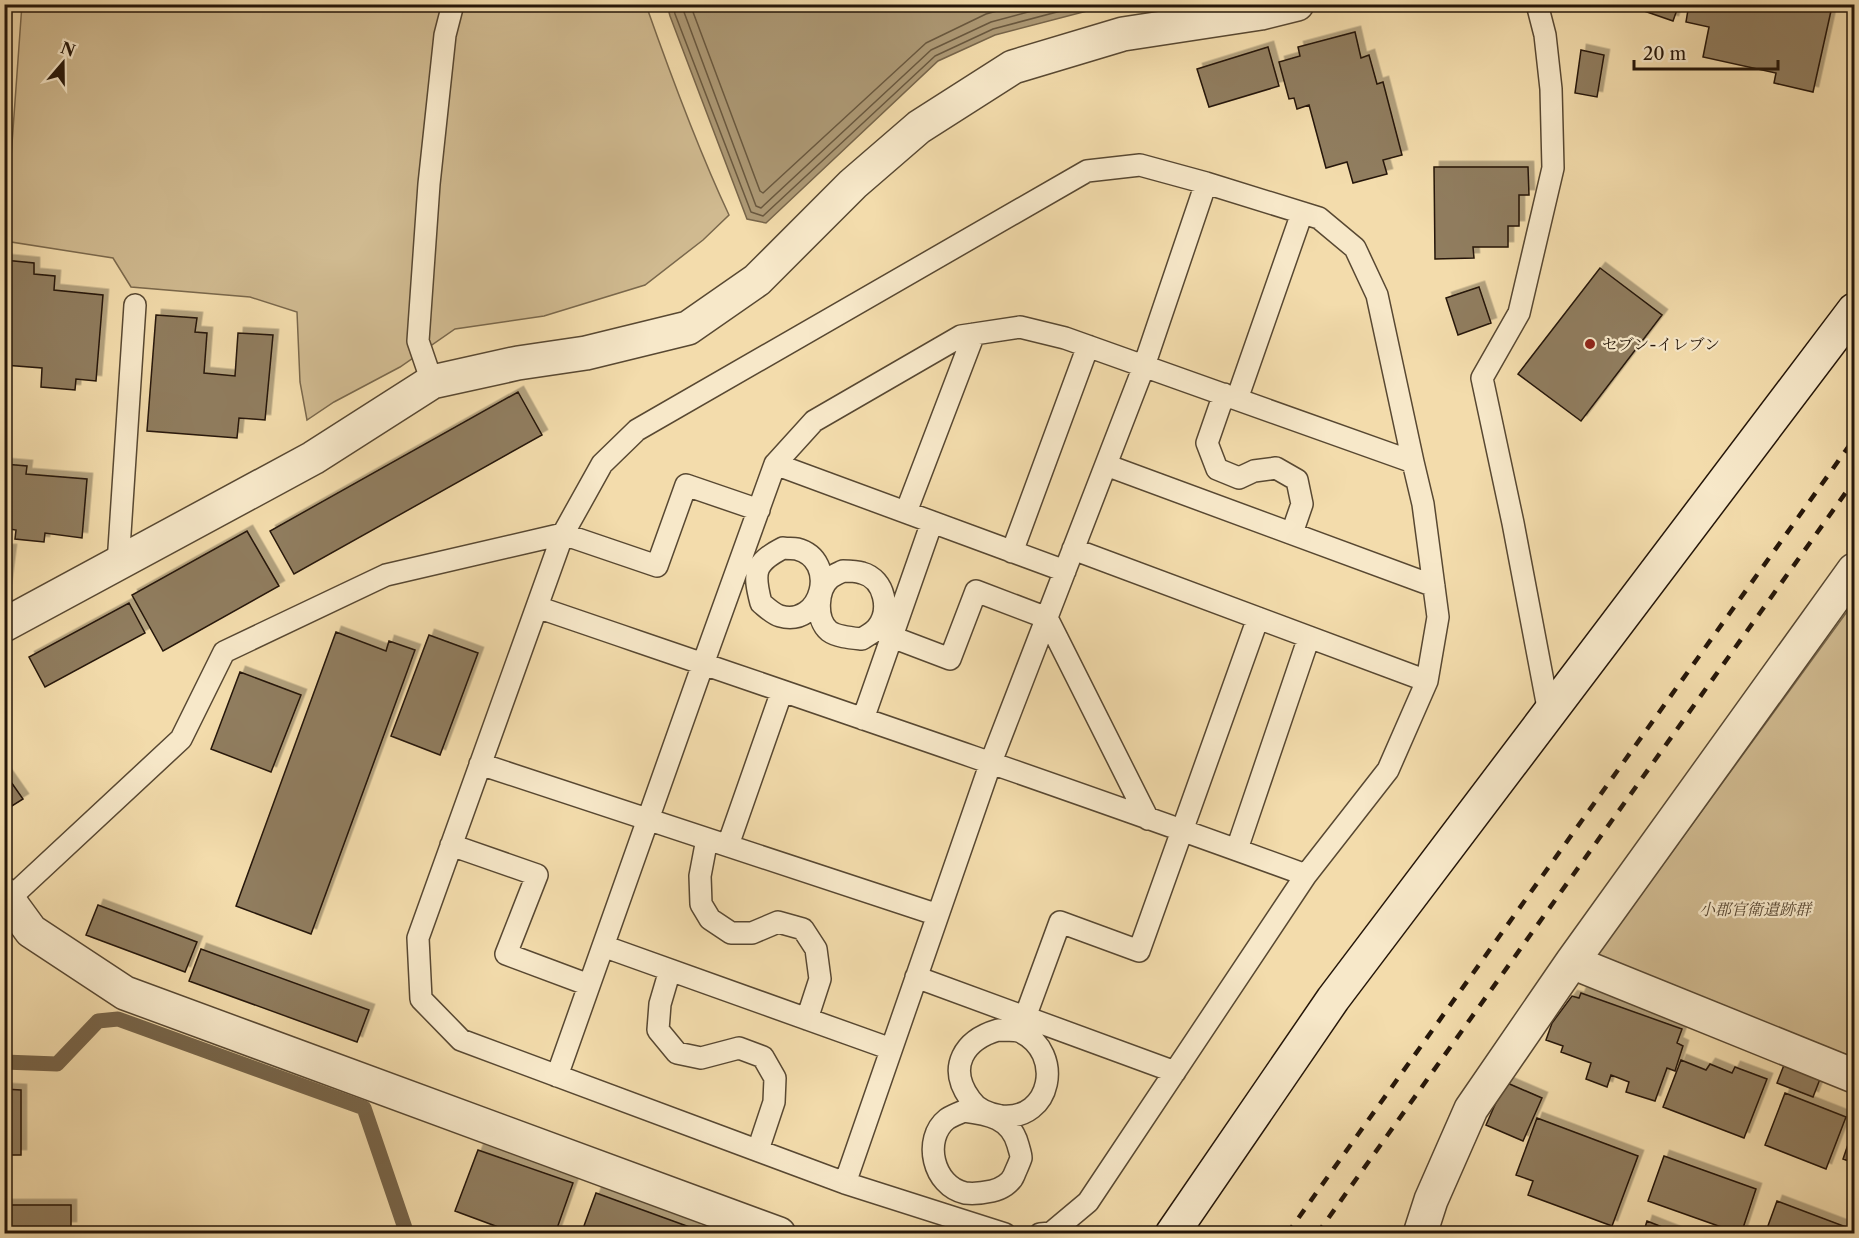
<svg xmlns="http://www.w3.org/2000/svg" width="1859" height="1238" viewBox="0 0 1859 1238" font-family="'Libre Caslon Text','Noto Serif JP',serif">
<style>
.green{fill:#d0ba90;stroke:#7a684c;stroke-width:1.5}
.water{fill:#ad9975;stroke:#77654a;stroke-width:1.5}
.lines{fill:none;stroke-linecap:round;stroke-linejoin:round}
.shore{stroke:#69583f;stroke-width:1.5}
.stream{stroke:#77654a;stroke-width:15}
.building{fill:#907d5e;stroke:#251609;stroke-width:1.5;filter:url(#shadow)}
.lane-casing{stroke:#584832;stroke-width:24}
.street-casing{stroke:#584832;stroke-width:36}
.secondary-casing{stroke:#251609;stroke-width:36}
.lane{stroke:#f7e8c9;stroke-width:21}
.street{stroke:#f7e8c9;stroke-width:33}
.secondary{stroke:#f7e8c9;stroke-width:33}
.rail{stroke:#251609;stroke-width:4.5;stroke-dasharray:10 10;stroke-linecap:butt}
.poi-dot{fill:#8f2418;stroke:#f7e8c9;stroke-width:2}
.labels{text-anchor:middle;stroke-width:4.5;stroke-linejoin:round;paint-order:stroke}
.poi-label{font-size:16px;fill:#251609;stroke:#f7e8c9;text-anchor:start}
.park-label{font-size:16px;font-style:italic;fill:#584732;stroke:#f7e8c9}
</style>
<defs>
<filter id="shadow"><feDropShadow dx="5.5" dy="-5.5" stdDeviation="0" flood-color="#0004"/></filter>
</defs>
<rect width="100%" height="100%" fill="#f3dcac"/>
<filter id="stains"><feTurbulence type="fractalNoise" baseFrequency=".00333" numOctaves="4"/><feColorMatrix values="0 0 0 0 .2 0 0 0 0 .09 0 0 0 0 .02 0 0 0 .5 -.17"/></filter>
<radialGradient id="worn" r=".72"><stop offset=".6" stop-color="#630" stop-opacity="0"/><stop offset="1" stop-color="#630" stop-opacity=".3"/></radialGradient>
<path class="green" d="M 22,4 L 646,5 C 671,76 697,147 729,215 L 703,240 L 645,285 L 544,316 L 455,329 L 400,367 L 334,402 L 307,420 L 300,382 L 297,312 L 250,297 L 131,287 L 113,258 L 5,241 Z
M 1854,602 L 1854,1058 L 1597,955 Z"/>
<path class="water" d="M 667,5 L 667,4 L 1110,5 L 995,35 L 938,61 L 766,223 L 747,219 L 670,16 Z"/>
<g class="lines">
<path class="shore" d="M 673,4 L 675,14 L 751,212 L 763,216 L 935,56 L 993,29 L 1087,4
M 681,4 L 756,206 L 761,208 L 931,50 L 991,22 L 1058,4
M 690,4 L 760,191 L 763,193 L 926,43 L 986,14 L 1022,4"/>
<path class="stream" d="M 4,1062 L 57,1064 L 98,1021 L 118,1019 L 364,1108 L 407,1234"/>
</g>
<path class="building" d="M 4,4 L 8,4 L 4,36 Z
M 1624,4 L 1679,4 L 1673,21 Z
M 1689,4 L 1801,4 L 1831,11 L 1813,92 L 1774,83 L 1776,73 L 1703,57 L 1709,27 L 1686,22 Z
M 1355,32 L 1361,58 L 1369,55 L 1377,84 L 1383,82 L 1402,155 L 1383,160 L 1387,174 L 1353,183 L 1347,162 L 1326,168 L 1309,105 L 1297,109 L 1294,98 L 1289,99 L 1279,62 L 1300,56 L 1298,47 Z
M 1268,47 L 1279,86 L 1209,107 L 1197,69 Z
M 1581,50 L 1604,55 L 1597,97 L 1575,93 Z
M 1434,167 L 1528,167 L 1529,195 L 1519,195 L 1519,226 L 1508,226 L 1508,247 L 1473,247 L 1474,258 L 1435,259 Z
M 4,260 L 34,263 L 34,274 L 55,276 L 54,290 L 103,295 L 96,381 L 76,379 L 75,390 L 41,387 L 42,368 L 4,365 Z
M 1600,268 L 1662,315 L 1581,421 L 1518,374 Z
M 1479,287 L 1491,323 L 1458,335 L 1446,298 Z
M 156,315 L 197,318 L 195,332 L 207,333 L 204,373 L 235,376 L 238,333 L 273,335 L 265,420 L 239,418 L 237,438 L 147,431 Z
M 518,392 L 542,435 L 294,574 L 270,531 Z
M 4,464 L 27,466 L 26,474 L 87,479 L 82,538 L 45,533 L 44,542 L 15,539 L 16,530 L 4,528 Z
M 247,531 L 279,586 L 163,651 L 132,595 Z
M 4,550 L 11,550 L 6,589 L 4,589 Z
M 129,603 L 145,633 L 45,687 L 29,657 Z
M 336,632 L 386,651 L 389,641 L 415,650 L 311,934 L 236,906 Z
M 429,635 L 478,653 L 440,755 L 391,736 Z
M 240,672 L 301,695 L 271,772 L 211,749 Z
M 4,772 L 23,799 L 4,811 Z
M 98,905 L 197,942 L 185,972 L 86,935 Z
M 201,949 L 369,1010 L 357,1042 L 189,981 Z
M 1581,993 L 1682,1029 L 1677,1043 L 1683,1046 L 1675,1071 L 1667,1068 L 1655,1101 L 1626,1092 L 1629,1082 L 1611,1075 L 1607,1087 L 1586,1079 L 1591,1063 L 1561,1052 L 1563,1046 L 1546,1040 L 1552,1023 L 1572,996 L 1579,998 Z
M 1681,1060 L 1706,1070 L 1710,1064 L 1732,1073 L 1735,1067 L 1767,1079 L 1744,1138 L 1663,1107 Z
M 1784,1065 L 1820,1079 L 1813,1097 L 1777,1083 Z
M 1505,1082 L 1542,1098 L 1523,1141 L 1486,1125 Z
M 4,1089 L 21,1090 L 21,1155 L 4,1155 Z
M 1785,1093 L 1846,1117 L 1826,1169 L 1765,1145 Z
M 1537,1118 L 1638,1156 L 1612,1226 L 1528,1195 L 1533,1181 L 1516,1175 Z
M 1854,1127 L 1854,1163 L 1843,1159 Z
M 478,1150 L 573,1183 L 555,1234 L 517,1234 L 455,1211 Z
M 1664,1156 L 1756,1189 L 1741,1234 L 1648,1201 Z
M 596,1193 L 695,1229 L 693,1234 L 581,1234 Z
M 1777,1201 L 1854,1230 L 1854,1234 L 1765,1234 Z
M 4,1205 L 71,1205 L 71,1227 L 54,1227 L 54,1234 L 4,1234 Z
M 1647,1221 L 1680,1234 L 1643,1234 Z"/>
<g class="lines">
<defs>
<path id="lane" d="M 1537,4 L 1545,35 L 1551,89 L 1553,168 L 1519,313 L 1482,378 L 1513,523 L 1549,713
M 1206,183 L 1319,218 L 1355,248 L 1377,295 L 1413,462
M 432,382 L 418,341 L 429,184 L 445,35 L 453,4
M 1224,394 L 1207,443 L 1217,469 L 1239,478 L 1254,471 L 1276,468 L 1297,480 L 1302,504 L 1292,533
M 1237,399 L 1302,213
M 775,464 L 1065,571
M 1106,465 L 1434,586
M 906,512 L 974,334
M 783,548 C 788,549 793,548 797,549 C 839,560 822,628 780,616 C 773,614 766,607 761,603 C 753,572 754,563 783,548 Z
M 1073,549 L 1427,681
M 1012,552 L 1088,346
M 118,564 L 135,305
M 843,571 C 849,571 856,571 862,573 C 885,579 891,611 877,628 C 873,633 866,636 862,639 C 852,638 837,637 829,631 C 815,619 817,589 830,578 C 834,575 839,573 843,571 Z
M 537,607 C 794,695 1051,782 1306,875
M 892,637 L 950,659 L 976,591 L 1047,618 L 1148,819
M 863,719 L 932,522
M 480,764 L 938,915
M 707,839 L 700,876 L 701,904 L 710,919 L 731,933 L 752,933 L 778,922 L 803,929 L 816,949 L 820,979 L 807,1019
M 451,845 L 537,875 L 506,954 L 589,985
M 728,845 L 782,691
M 1237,849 L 1309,637
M 9,899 L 181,739 L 224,652 L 386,575 L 563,534 L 657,566 L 686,485 L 759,510
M 603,946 L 891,1049
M 670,970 L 660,1004 L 658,1030 L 677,1053 L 701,1058 L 739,1048 L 763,1057 L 775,1078 L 774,1102 L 758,1150
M 916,977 L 1175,1072
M 998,1030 C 1005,1031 1015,1029 1021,1032 C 1064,1053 1052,1121 1001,1116 C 988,1114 977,1110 970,1099 C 947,1067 964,1040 998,1030 Z
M 1020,1031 L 1060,922 L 1139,951 L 1258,618
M 557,1076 L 703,664 L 775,464 L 814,421 L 961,336 L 1020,327 L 1065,338 L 1413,462 L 1423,504 L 1438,617 L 1427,681 L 1388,770 L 1306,875 L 1088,1202 L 1051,1233 L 1040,1234
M 964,1111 C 988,1114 1011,1118 1018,1145 C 1019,1149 1021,1154 1021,1158 C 1019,1164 1016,1170 1014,1175 C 1011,1183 1001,1189 992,1191 C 983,1193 974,1194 965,1193 C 933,1186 922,1139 947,1119 C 952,1116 959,1113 964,1111 Z
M 845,1183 L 991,762 L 1144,366 L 1206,183 L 1140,165 L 1087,171 L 637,430 L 602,464 L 563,534 L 418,938 L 421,999 L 461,1040 L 845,1183 L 1005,1234"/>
<path id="street" d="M 4,625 L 313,458 L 432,382 L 518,363 L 586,353 L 688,328 L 757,280 L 853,184 L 919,127 L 1013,67 L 1123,34 L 1261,13 L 1297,4
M 4,894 L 31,931 L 125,993 L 779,1234
M 1572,962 L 1854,1076
M 1420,1234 L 1431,1200 L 1471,1109 L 1572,962 L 1854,570"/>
<path id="secondary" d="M 1172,1234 L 1333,999 L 1854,310"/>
</defs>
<use href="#lane" class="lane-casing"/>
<use href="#street" class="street-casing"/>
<use href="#secondary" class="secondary-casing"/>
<use href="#lane" class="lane"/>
<use href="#street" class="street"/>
<use href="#secondary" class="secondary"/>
<path class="rail" d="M 1287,1234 L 1854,439
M 1317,1234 L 1854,481"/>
</g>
<circle class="poi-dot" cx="1590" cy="344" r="6"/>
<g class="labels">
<g class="poi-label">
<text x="1602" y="350">セブン-イレブン</text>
</g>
<g class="park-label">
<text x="1755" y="915">小郡官衛遺跡群</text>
</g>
</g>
<rect width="1859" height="1238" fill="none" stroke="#f3dcac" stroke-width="24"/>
<rect x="6" y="6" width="1847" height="1226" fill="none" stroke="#251609" stroke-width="3"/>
<rect x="12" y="12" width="1835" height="1214" fill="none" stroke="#251609" stroke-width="1.5"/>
<g transform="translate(63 63) rotate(20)" stroke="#f7e8c9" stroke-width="4.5" paint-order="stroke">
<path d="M0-4.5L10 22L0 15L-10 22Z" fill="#251609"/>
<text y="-9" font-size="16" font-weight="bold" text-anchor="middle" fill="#251609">N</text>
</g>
<path d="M1634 60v9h144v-9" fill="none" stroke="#251609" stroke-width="3"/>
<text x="1643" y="60" font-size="18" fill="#251609" stroke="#f7e8c9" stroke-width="4.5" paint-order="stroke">20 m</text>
<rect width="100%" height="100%" filter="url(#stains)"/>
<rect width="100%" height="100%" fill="url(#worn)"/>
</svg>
